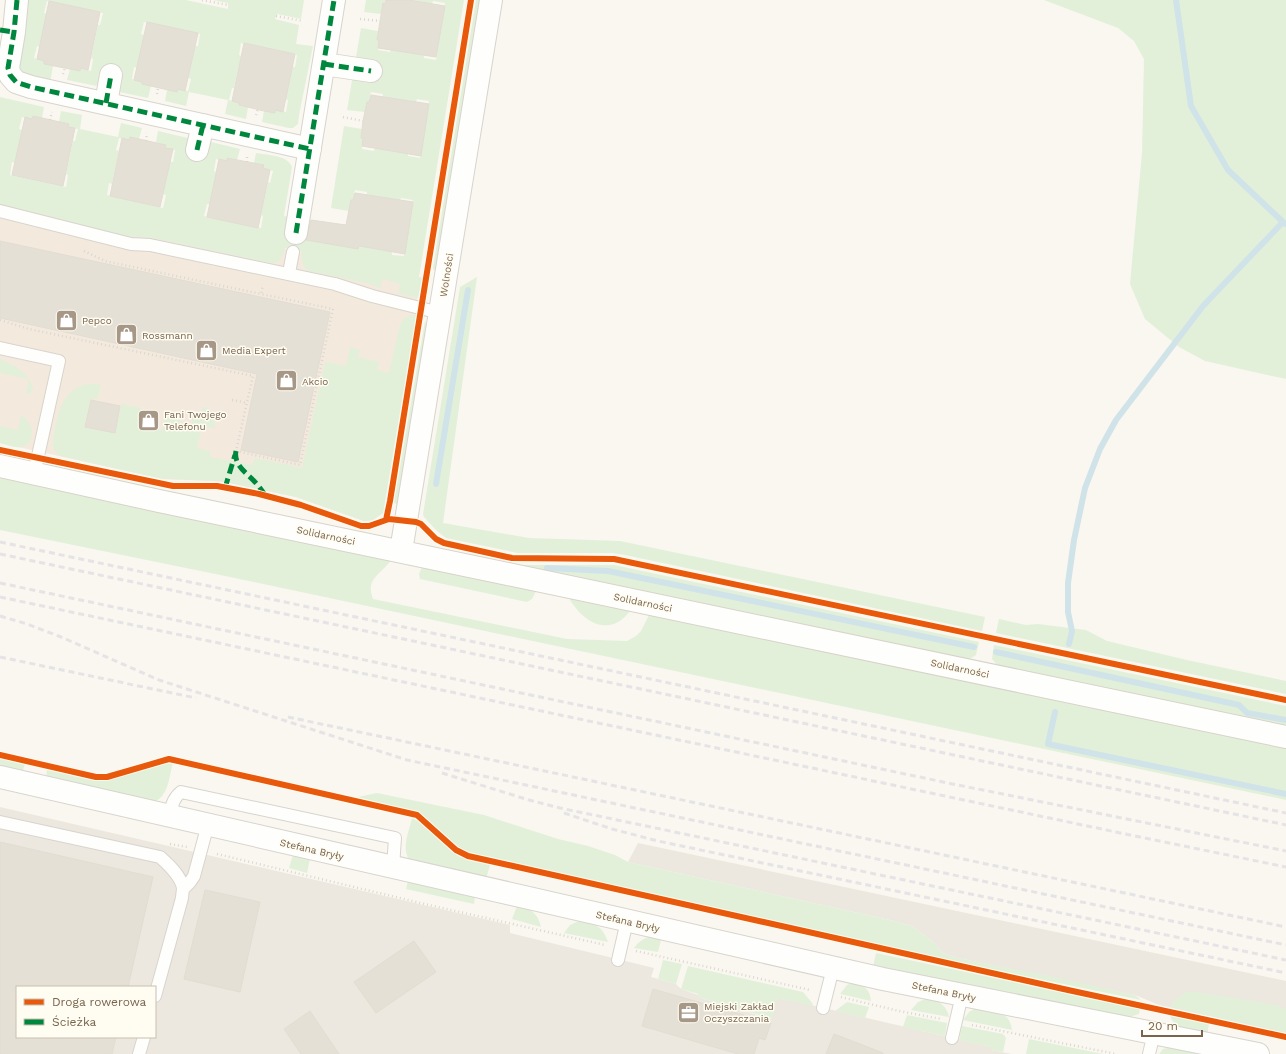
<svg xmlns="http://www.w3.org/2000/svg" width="1286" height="1054" viewBox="0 0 1286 1054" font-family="'Work Sans',sans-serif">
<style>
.commercial{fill:#f3e9dd}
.industrial{fill:#ece8df;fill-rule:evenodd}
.green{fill:#e2f0da}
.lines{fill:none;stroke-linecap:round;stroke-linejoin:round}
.stream{stroke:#d0e3e9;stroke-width:6}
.building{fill:#e5e0d6;stroke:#e2dcd1}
.lane-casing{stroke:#d8d4cd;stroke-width:14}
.street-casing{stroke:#d8d4cd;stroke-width:24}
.secondary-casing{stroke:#d8d3c9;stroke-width:24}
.path{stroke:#dbd7d0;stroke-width:2.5;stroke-dasharray:1 3;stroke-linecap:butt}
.lane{stroke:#fefefd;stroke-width:12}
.street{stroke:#fefefd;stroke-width:22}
.secondary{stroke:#fefefd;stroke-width:22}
.rail{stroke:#e6e3e6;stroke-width:3;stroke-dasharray:6 4;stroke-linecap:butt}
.quiet{stroke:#00873e;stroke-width:5;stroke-dasharray:10 5;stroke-linecap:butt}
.cycleway-casing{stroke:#fffcf2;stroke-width:8}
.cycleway{stroke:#e8590c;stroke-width:6}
.labels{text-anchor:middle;stroke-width:3;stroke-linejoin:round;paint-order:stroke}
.street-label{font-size:10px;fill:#79644d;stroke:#fffcf2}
.poi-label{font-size:10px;fill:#79644d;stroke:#fffcf2;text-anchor:start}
</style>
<rect width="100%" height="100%" fill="#f9f7ef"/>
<path class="commercial" d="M 0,188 L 419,277 L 416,315 L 383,513 L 373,520 L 364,521 L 296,497 L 229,483 L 214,481 L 163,479 L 0,443 Z"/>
<path class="industrial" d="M 0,807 L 510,925 L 510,933 L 654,968 L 651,977 L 676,984 L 681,989 L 698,995 L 698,997 L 771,1019 L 777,997 L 991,1047 L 991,1050 L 1012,1054 L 0,1054 ZM 17,987 L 155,987 L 155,1037 L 17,1037 Z
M 638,843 L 1286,981 L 1286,1033 L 1159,1005 L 1135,995 L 958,958 L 943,953 L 933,942 L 912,926 L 890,920 L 628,862 Z"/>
<path class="green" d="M 25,0 L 186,0 L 228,9 L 228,3 L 213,0 L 304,0 L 301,19 L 277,14 L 275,19 L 299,25 L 296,44 L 313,46 L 299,115 L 298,124 L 293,128 L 289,128 L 262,122 L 264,111 L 275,113 L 275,110 L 286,112 L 288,100 L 285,99 L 292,67 L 295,67 L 297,55 L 241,43 L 239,55 L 241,56 L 234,88 L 232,88 L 229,100 L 239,103 L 239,105 L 248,107 L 246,119 L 225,114 L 228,100 L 189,92 L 186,106 L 165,101 L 167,90 L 177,92 L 178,89 L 188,91 L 191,79 L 188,78 L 195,46 L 198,46 L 200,34 L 144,22 L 141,34 L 144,35 L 137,68 L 134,67 L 132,79 L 142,82 L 142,84 L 151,86 L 148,98 L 119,92 L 99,82 L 96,86 L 67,80 L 70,69 L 80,71 L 81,68 L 91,71 L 93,59 L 91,58 L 98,25 L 100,25 L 103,13 L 47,1 L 44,13 L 47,14 L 40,47 L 37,46 L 34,58 L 44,61 L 44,64 L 53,66 L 50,83 L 21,73 L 19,65 Z
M 366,0 L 386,0 L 385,4 L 383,4 L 381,14 L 364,12 Z
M 409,0 L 464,0 L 419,277 L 422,278 L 418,298 L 398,293 L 400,284 L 382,279 L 380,288 L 367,283 L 309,271 C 301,266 302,261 302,252 L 285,248 C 283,256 281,263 271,263 L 153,238 L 127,236 L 0,204 L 0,97 L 44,107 L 42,118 L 33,116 L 32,119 L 22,117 L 19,129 L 22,130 L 15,163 L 12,162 L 10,175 L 66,187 L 68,175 L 66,174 L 73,141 L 75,141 L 78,129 L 68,127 L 69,124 L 59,122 L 61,111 L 82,115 L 80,129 L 118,137 L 121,123 L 142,128 L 139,139 L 130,137 L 129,140 L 119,138 L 116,150 L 119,151 L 112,184 L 109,183 L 107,195 L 163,208 L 166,195 L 163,194 L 170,162 L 173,162 L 175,150 L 165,148 L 166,145 L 156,142 L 158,131 L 188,138 L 189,143 L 206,147 L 211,142 L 240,149 L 237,160 L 228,158 L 227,161 L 216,159 L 214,171 L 216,172 L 210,204 L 207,204 L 204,216 L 261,228 L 263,216 L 261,215 L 268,182 L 270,183 L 273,171 L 263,168 L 254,163 L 256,153 C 267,155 288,155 292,167 L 284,216 L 290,217 L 308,228 L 306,240 L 317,242 L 319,230 L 346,247 L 358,249 L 359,246 L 392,252 L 392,255 L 404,256 L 413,200 L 401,198 L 400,200 L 367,195 L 367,192 L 355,190 L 353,200 L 351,200 L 349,211 L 331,208 L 344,126 L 362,129 L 361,138 L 363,138 L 362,149 L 374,151 L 375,148 L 408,153 L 408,156 L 420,158 L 429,101 L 417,99 L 416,102 L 383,97 L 383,94 L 371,92 L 369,102 L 367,102 L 365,112 L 347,110 L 361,28 L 378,31 L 377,39 L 379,40 L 378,50 L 390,52 L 391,50 L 424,55 L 424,58 L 436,60 L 439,40 L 435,39 L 442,23 L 445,3 L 433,1 L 432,4 Z
M 476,0 L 481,0 L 437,271 L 434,270 L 433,268 Z
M 1044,0 L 1286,0 L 1286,379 L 1205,361 L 1179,347 L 1145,319 L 1130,284 L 1142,153 L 1144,59 L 1134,41 L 1118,28 Z
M 477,277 L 443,523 L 529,538 L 620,541 L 985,617 L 982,631 L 625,555 L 612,553 L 518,553 L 446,538 L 437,531 L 424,517 L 423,514 L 460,287 Z
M 412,315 L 416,315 L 383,513 L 373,520 L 364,521 L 296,497 L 258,489 L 221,481 L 163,479 L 60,456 C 50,449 53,439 55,428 C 60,403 70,379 101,385 L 97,399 L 91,398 L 84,427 L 115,433 L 122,404 L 141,408 L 138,424 L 162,431 L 166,413 L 180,416 L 179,423 L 191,425 L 193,419 L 200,420 L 203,408 L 206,407 C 213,411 214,420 215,428 L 202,426 L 197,448 L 210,451 L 210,457 L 252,465 L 255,458 L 302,468 L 325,362 L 346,366 L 350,347 L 360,350 L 358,357 L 379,362 L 377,370 L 389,373 L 400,325 L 403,319 Z
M 425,321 L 428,330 L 399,506 L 397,505 L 394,502 Z
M 0,359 C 14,365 29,373 33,388 L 30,394 L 26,394 L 29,379 L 0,373 Z
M 21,415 C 31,420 37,437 26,445 C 18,450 8,445 0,443 L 0,426 L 18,430 Z
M 0,478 L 391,560 C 381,575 365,578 373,599 L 567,639 L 627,641 L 636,636 L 641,631 L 649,615 L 1286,748 L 1286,800 L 230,577 L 0,530 Z
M 517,565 L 614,565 L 979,642 L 976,655 L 968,660 Z
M 422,567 L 536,591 L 532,599 L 527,602 L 420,579 L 419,574 Z
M 569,598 L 630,611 C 610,638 583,623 569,598 Z
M 999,619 L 1026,625 L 1038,624 L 1086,630 L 1107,641 L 1187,660 L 1286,681 L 1286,694 L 996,633 Z
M 994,645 L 1286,706 L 1286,726 L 1000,667 L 997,665 L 992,659 Z
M 0,758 L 25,764 L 22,773 L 0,768 Z
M 166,763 L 173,763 C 169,776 169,797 153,802 L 46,778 L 47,769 L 96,780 L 101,780 L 112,779 Z
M 377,793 L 484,815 L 558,839 L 588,846 L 615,855 L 628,862 L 890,920 L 912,926 L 933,942 L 943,953 L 958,958 L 1064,979 L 1135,995 L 1141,1000 L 880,946 L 471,853 L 458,847 L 420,814 L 358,797 Z
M 412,818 L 420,822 L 458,856 L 490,865 L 486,879 L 411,862 C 400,850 409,832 412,818 Z
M 293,855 L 310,859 L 307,873 L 289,868 Z
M 408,881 L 475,896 L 474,904 L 406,889 Z
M 517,906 C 530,908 538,913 541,927 L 512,919 Z
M 581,920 C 596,924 603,927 608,942 L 564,933 L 570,925 Z
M 653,936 L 661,940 L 658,952 L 634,948 C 639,941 645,937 653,936 Z
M 876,953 L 1140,1009 L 1139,1014 L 1126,1018 L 873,967 Z
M 663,960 L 682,964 L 676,984 L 658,979 Z
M 688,966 L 803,992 L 813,1004 L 812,1006 L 777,998 L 772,1019 L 698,997 L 698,994 L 681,989 Z
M 852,983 C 864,986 870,988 871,1001 L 840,994 L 847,985 Z
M 1190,991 L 1276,1005 L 1286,1009 L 1286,1033 L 1170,1007 C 1174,998 1181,995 1190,991 Z
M 928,998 C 939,1000 947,1006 949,1017 L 911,1010 L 918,1002 Z
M 847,1002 L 869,1007 L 865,1018 L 835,1011 Z
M 976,1008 C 992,1011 1010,1010 1012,1030 L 963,1020 L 969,1012 Z
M 907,1015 L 947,1023 L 945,1036 L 903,1027 Z
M 1170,1015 L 1209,1024 L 1207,1035 C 1193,1032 1175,1032 1170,1015 Z
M 962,1026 L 1003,1034 L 1006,1038 L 1003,1052 L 991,1050 L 991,1047 L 959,1040 Z
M 1029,1039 L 1103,1054 L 1026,1054 Z
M 1170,1047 L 1210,1054 L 1159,1054 L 1163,1049 Z"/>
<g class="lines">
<path class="stream" d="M 1176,0 L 1191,106 L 1228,170 L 1283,222 L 1286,224
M 436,484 L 468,290
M 547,568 L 608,571 L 974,647
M 1069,644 L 1072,631 L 1068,612 L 1068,583 L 1074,540 L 1085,488 L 1100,449 L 1116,420 L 1203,306 L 1283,222
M 996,652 L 1239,705 L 1247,713 L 1286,720
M 1055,712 L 1048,744 L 1286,794"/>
</g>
<path class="building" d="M 386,0 L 409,0 L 445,6 L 436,57 L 378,48 L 379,40 L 377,40 L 383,3 L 385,4 Z
M 49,1 L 100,12 L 88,70 L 81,68 L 80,71 L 70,69 L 44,64 L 44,61 L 37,59 Z
M 147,22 L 198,33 L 185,91 L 178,89 L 177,92 L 142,84 L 142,82 L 134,80 Z
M 244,43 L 295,54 L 283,112 L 275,110 L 275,113 L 264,111 L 239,105 L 239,103 L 232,101 Z
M 371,95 L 429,104 L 421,156 L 362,146 L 363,138 L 361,138 L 363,121 L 367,102 L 369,102 Z
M 33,116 L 69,124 L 68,127 L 75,128 L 63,186 L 12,175 L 25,117 L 32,119 Z
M 130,137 L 166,145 L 165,148 L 173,149 L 160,207 L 110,196 L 122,138 L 129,140 Z
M 227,158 L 264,165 L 263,168 L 270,170 L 258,228 L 207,217 L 219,159 L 227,161 Z
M 355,193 L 413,202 L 405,254 L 359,246 L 358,249 L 306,240 L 311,220 L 346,225 L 351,200 L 353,200 Z
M 0,241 L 330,312 L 298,462 L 241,450 L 257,374 L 0,318 Z
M 91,400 L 120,406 L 115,433 L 85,427 Z
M 0,842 L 153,877 L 128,987 L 17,987 L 17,1037 L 116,1037 L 112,1054 L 0,1054 Z
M 205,890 L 260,902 L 240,992 L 184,979 Z
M 414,941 L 436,972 L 376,1013 L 354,982 Z
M 653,989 L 771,1023 L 765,1040 L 759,1038 L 754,1054 L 738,1054 L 642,1026 Z
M 310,1011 L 339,1054 L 301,1054 L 284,1029 Z
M 834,1034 L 883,1053 L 883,1054 L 826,1054 Z"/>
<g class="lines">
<defs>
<path id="lane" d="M 0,211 L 131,244 L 150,245 L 335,284 L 372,296 L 440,313
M 289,273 L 293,252
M 0,348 L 59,361 L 34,474
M 169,816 C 172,806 173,798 181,792 L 395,838 L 393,867
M 0,822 L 160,857 C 169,865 181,876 183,888 C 183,891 182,895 182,898 L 155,996
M 183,889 L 190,882 L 194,876 L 208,824
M 618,960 L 627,921
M 823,1008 L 833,968
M 952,1038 L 962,995
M 139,1054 L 144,1037
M 1149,1054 L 1154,1033"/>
<path id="street" d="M 17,0 L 14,32 L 8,68 L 10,75 L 16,82 L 31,87 L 310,149
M 324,64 L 371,71
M 106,103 L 111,75
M 197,150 L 203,125
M 296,233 L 334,0
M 401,551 L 491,0
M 0,777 L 883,979 L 1258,1054"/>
<path id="secondary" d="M 0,466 L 159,501 L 1286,737"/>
</defs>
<use href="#lane" class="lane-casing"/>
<use href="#street" class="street-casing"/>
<use href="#secondary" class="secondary-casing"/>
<path class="path" d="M 202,0 L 228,5
M 276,16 L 303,21
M 360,19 L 380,21
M 63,74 L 65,68
M 157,94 L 158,88
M 256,115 L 258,109
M 343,117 L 363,121
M 50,120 L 52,112
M 146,141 L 147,133
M 247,162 L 247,156
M 84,251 L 105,261 L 261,294
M 0,320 L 29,329 L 253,376 L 236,451 L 300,465 L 333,309 L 261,294 L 263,285
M 232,400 L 247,403
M 170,844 L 187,847
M 217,854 L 429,905 L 605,945
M 636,951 L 810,990
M 841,997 L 899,1011 L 941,1019
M 972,1025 L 1116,1054"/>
<use href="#lane" class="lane"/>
<use href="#street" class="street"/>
<use href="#secondary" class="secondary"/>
<path class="rail" d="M 0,542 L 1286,813
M 0,554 L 1286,825
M 0,583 L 943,782 L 1286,851
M 0,597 L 1130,835 L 1286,867
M 0,616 L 27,624 L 61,637 L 159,680 L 407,760 L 1286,945
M 0,657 L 196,698
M 288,717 L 1286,927
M 442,773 L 529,800 L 560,808 L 1286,960
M 564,813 L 612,829 L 658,841 L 1286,973"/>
<path class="quiet" d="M 17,0 L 14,32 L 8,68 L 10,75 L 16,82 L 31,87 L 310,149
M 0,30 L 14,32
M 324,64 L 371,71
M 106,103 L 111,75
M 197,150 L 203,125
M 296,233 L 334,0
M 236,451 C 233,465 248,474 255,482 C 259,486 262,491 265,495
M 225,488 L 235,455"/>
<defs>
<path id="cycleway" d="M 0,450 L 173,486 L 217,486 L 259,494 L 301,505 L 361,526 L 369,526 L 389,519 L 416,522 L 421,524 L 436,539 L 444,543 L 512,558 L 614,559 L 1286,700
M 386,520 L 390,501 L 471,0
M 0,755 L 96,777 L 107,777 L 169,759 L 417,815 L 456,850 L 468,856 L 1068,990 L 1286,1037"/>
</defs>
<use href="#cycleway" class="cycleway-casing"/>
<use href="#cycleway" class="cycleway"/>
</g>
<defs>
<symbol id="shop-square" viewBox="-11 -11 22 22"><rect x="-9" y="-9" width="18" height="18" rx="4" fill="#a69786" stroke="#fffcf2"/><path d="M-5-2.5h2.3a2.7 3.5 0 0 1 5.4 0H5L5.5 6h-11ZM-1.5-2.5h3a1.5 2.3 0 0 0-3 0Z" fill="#fff"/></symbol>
<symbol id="office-square" viewBox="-11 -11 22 22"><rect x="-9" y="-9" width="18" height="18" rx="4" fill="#a69786" stroke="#fffcf2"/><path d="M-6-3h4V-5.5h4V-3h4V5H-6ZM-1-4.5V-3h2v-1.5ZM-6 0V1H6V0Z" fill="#fff"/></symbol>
</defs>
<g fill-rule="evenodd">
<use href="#shop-square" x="54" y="308" width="25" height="25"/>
<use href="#shop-square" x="114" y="322" width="25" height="25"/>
<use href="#shop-square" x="194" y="338" width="25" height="25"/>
<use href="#shop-square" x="274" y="368" width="25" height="25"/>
<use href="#shop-square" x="136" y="408" width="25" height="25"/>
<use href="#office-square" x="676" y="1000" width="25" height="25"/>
</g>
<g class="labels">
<g class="street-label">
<text transform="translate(446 275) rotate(-81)" y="4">Wolności</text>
<text transform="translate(326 535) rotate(12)" y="4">Solidarności</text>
<text transform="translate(643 602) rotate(12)" y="4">Solidarności</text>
<text transform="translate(960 668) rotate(12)" y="4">Solidarności</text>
<text transform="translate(312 849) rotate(13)" y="4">Stefana Bryły</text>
<text transform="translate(628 921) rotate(13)" y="4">Stefana Bryły</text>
<text transform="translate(944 991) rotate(12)" y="4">Stefana Bryły</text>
</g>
<g class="poi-label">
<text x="82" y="324">Pepco</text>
<text x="142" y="339">Rossmann</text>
<text x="222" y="354">Media Expert</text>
<text x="302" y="385">Akcio</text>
<text x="164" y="418">Fani Twojego<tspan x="164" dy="12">Telefonu</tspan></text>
<text x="704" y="1010">Miejski Zakład<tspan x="704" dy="12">Oczyszczania</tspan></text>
</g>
</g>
<rect x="16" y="986" width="140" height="52" fill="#fffcf2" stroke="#c9bfb0"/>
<rect x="24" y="999" width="20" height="6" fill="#e8590c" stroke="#c9bfb0"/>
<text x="52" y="1006" font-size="12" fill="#79644d">Droga rowerowa</text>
<rect x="24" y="1019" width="20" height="6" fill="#00873e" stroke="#c9bfb0"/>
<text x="52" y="1026" font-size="12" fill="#79644d">Ścieżka</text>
<path d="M1142 1030v6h60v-6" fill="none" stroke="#79644d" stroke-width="2"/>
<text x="1148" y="1030" font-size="12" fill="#79644d" stroke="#fffcf2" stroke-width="3" paint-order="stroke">20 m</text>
</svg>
